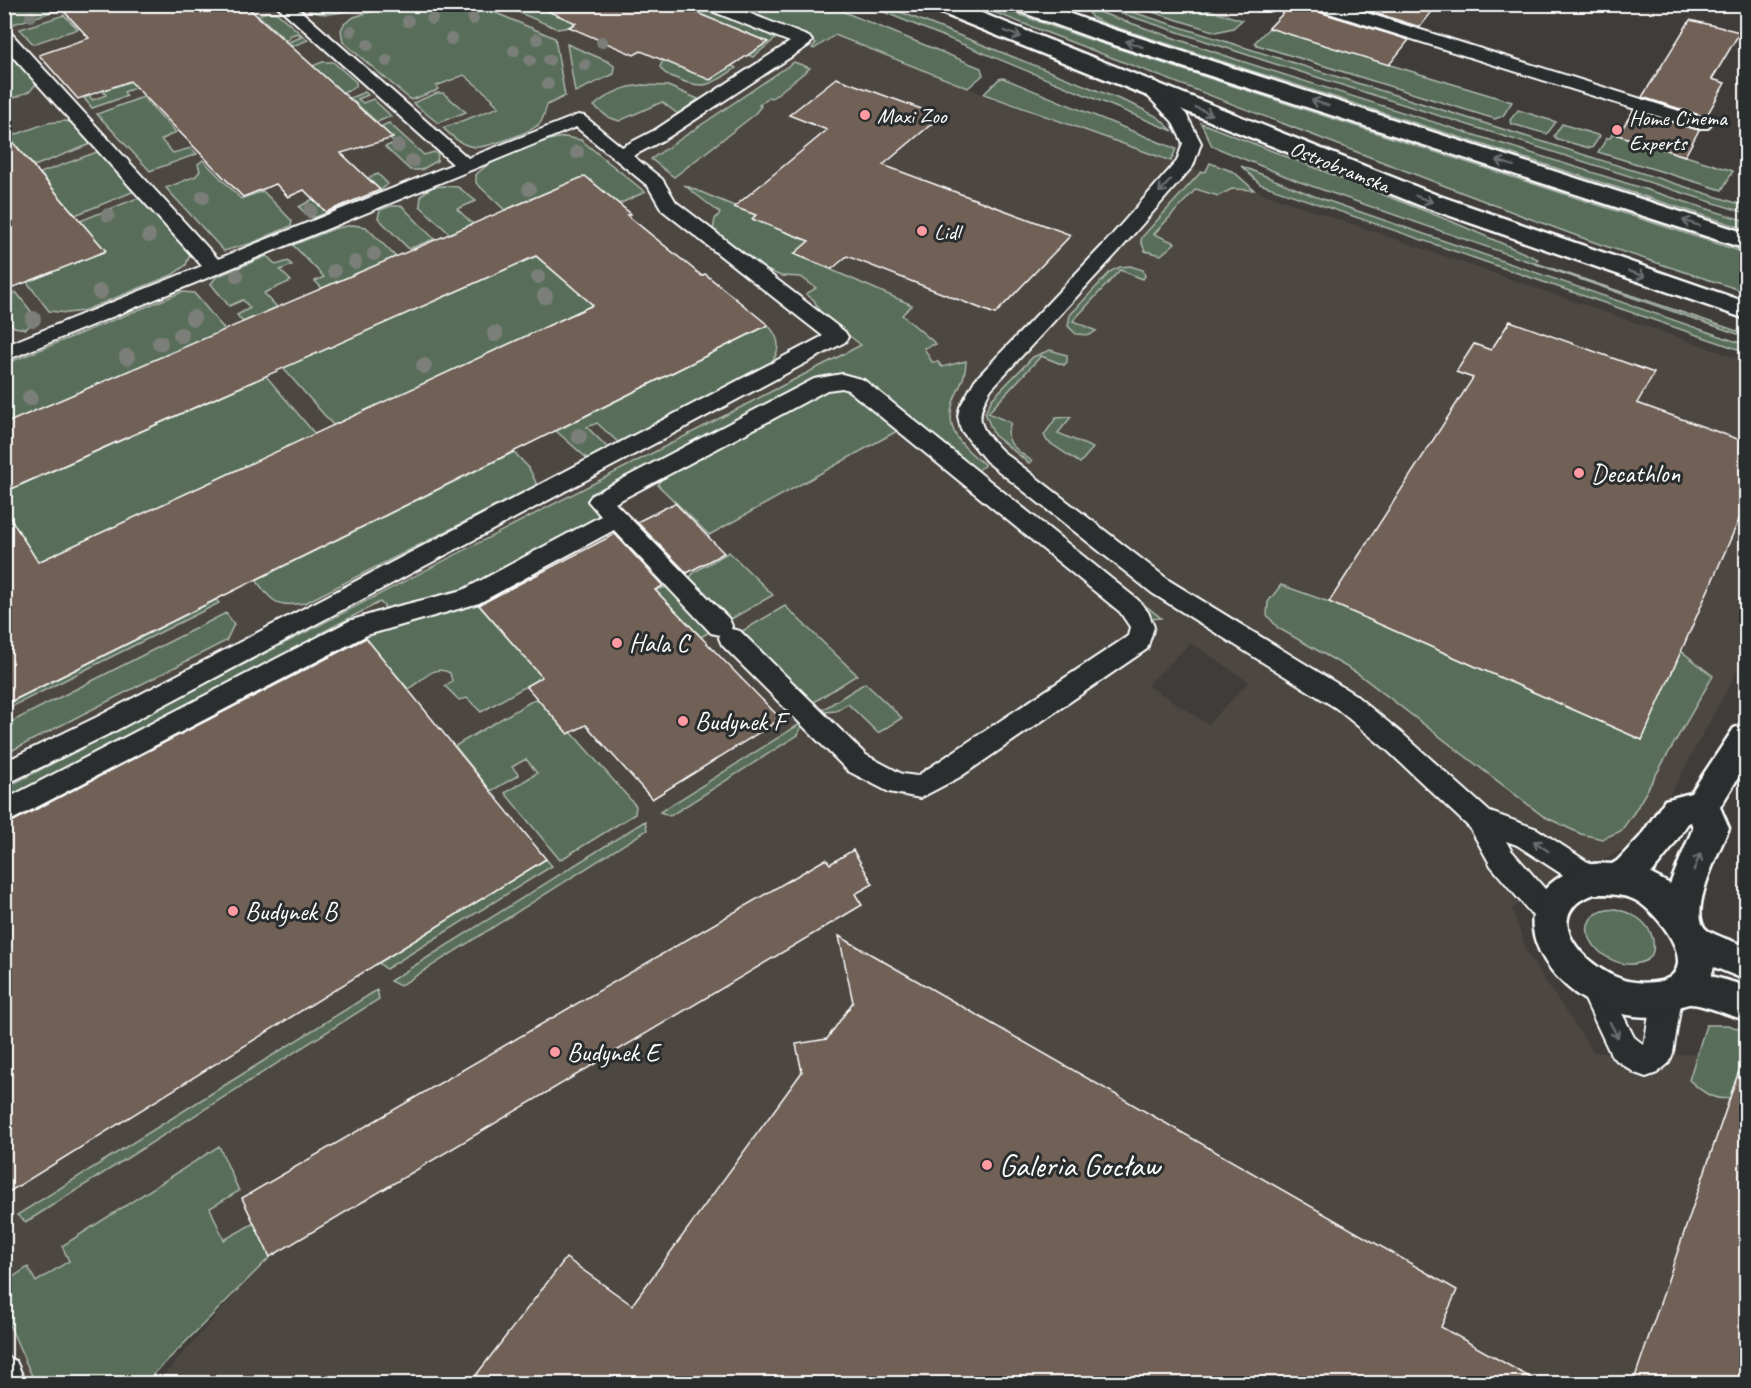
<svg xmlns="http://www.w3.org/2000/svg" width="1751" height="1388" viewBox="0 0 1751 1388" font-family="Caveat,sans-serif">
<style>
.built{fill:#4e4743;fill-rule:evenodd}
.green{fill:#586e5a;stroke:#acb6ac;stroke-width:1.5}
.building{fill:#706057;stroke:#fff;stroke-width:1.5}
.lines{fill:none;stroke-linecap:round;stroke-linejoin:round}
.lane-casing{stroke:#fff;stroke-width:4}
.street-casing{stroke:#fff;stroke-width:5}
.primary-casing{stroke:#fff;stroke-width:5}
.lane{fill:#2a2d2e;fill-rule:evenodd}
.street{fill:#2a2d2e;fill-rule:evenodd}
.primary{fill:#2a2d2e;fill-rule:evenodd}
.tree{fill:#7b7f79}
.oneway{stroke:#6a6c6d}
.poi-dot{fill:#ff9aa2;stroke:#2a2d2e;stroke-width:2}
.labels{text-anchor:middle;stroke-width:6;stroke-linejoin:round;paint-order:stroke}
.far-poi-label{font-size:22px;fill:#fff;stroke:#2a2d2e;text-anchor:start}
.far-street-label{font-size:22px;fill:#fff;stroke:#2a2d2e}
.poi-label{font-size:26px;fill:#fff;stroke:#2a2d2e;text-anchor:start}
.near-poi-label{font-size:32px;fill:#fff;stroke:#2a2d2e;text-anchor:start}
</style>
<rect width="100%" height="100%" fill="#3f3c3a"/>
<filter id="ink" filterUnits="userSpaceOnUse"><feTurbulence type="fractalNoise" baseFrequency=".0167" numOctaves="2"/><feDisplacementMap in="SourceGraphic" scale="12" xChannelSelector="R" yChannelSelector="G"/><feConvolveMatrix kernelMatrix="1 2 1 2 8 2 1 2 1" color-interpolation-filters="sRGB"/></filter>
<g filter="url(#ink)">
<path class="built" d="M 5,5 L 758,5 L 1015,107 L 1746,361 L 1746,655 L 1647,837 L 1512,908 L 1527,953 L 1593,1052 L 1644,1056 L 1712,1053 L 1746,1038 L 1746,1383 L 157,1383 L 257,1269 L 145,1383 L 5,1384 ZM 1191,643 L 1249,682 L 1208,724 L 1147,685 Z"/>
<path class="green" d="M 5,4 L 31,5 L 33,7 L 53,5 L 58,10 L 14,24 L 5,13 Z
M 668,4 L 695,5 L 766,33 L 775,39 L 753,57 L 748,55 Z
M 300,5 L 366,5 C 345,12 319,21 300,5 Z
M 392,5 L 477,5 L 555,38 L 565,96 L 547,105 C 545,111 544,118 540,123 C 533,132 486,148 475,147 C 461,146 452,136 443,128 L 499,107 L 492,100 L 493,99 L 464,75 L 436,86 L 438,89 L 435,91 L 411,100 L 343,42 L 341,30 L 344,24 L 354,17 Z
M 501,5 L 542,5 L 579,21 L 569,27 L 558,29 Z
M 722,5 L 827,5 L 981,68 L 983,75 L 968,88 L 835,35 L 814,49 L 812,48 L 816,43 Z
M 867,5 L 883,5 L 1134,105 L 1158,117 L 1173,131 Z
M 975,5 L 992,5 L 1082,37 L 1746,253 L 1746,292 L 1599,244 L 1523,216 Z
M 1096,5 L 1123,9 L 1746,206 L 1746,213 L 1269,62 Z
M 1130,5 L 1192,5 L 1242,20 L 1233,28 L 1216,32 Z
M 1087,8 L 1238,60 L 1746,221 L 1746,229 L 1106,24 L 1091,17 Z
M 267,12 L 277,13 L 308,40 L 293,46 L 288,42 L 302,37 L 297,33 L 289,36 L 290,38 L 286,40 L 258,15 Z
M 64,15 L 78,29 L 33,44 L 20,29 Z
M 1269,28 L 1512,102 L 1503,116 L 1495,119 L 1257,45 L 1255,42 Z
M 567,44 L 607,61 L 614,66 L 614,74 L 575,92 Z
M 4,45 L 35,79 L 36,84 L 30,91 L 5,102 Z
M 663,60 L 729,64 L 736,68 C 711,85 704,91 675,78 C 668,75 664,74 660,67 Z
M 323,62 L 333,62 L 356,82 L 356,87 L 342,93 L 312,66 Z
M 794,62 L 810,68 L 772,98 L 769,97 L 759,105 L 761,106 L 754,115 L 674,177 L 651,159 Z
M 1003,78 L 1176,149 L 1171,161 L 984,94 L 999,79 Z
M 131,81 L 137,87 L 124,92 L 127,96 L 92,108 L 84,98 L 89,96 L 93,100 L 106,95 L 103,91 Z
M 643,85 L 668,86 L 698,99 L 678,114 L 662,102 L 619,121 L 608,117 L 594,106 C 608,94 625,86 643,85 Z
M 365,92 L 368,95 L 358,99 L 363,103 L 373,99 L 391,116 L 377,122 L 350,98 Z
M 437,93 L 443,93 L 466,112 L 438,123 L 413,103 Z
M 143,97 L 176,132 L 161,140 L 173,153 L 191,148 L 197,154 L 150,171 L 97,114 Z
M 1518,110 L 1556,122 L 1547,134 L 1512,124 L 1510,120 Z
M 65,121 L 73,123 L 92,142 L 91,144 L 34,166 L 9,137 L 47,123 Z
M 389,123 L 424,155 L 434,152 L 438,155 L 437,161 L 421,170 L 410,170 L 385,147 L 394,143 L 390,139 L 392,138 L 380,127 Z
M 1201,123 L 1453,222 L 1538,259 L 1536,263 L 1746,334 L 1746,337 L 1300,182 L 1212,146 Z
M 1562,124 L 1600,136 L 1592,148 L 1589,148 L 1557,139 L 1554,136 Z
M 1613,133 L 1733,171 L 1722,190 L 1598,152 L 1607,138 L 1610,138 Z
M 565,137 L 581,140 L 645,192 L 619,204 L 585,176 L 505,210 L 476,183 L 476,175 C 488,159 545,139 565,137 Z
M 97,152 L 102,154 L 135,191 L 75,215 L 40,173 Z
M 203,160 L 241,199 L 263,191 L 292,221 L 291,226 L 252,243 L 224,251 L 166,188 L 196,176 L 200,171 L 198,164 Z
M 1210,163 L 1234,172 L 1254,190 L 1232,189 L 1218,196 L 1196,189 L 1154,234 L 1175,243 L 1161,255 L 1145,251 L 1141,241 L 1142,237 L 1201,172 L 1206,171 Z
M 1241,166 L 1314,196 L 1746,345 L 1746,352 L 1260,184 Z
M 378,174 L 388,184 L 381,190 L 316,217 L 309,217 L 299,207 L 313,199 L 380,190 L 368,178 Z
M 684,185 L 756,215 L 753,219 L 809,241 L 795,254 L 912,305 L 902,315 L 936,344 L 924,348 L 932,362 L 938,362 L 942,367 L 966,361 C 966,375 961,384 955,397 C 942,430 962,446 985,465 L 977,471 L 1161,618 L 1151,619 L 860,381 L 819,379 L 587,500 L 598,511 L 597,519 L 466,591 L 389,612 L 380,602 L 319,634 L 322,639 L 5,804 L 5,788 L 861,345 L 820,312 L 814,300 L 806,294 L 816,288 L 801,277 L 781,276 L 762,268 L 713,230 L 715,219 L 720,213 Z
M 443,186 L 458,187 L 476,201 L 457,209 L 473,224 L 450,234 L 420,206 L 421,195 L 433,187 Z
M 135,199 L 143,199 L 191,252 L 186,265 L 172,275 L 83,311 L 67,313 L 49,311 L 27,282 L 105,251 L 80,221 Z
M 391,206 L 402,206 L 434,239 L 409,249 L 378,218 L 380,210 Z
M 353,225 L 366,227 L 396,257 L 322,288 L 315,281 L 324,277 L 293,245 L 336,228 Z
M 267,256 L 276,265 L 288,261 L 292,265 L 280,270 L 291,281 L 264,293 L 277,307 L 243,322 L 237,315 L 250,308 L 243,300 L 229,306 L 211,284 L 216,277 Z
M 536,256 L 593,305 L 334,426 L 283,368 Z
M 1130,266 L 1143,270 L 1145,276 L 1143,279 L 1120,270 L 1073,321 L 1096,331 L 1090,335 L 1076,334 L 1068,326 L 1070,315 L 1111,271 L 1120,267 Z
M 16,292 L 37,319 L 26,329 L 14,327 L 5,317 L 5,295 L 6,297 Z
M 182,292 L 194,293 L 225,330 L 5,424 L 5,364 Z
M 768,325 C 782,340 781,353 767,367 L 619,443 L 597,423 L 587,427 L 609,449 L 588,459 L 556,431 Z
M 1050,350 L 1067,355 L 1067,362 L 1064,365 L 1041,356 L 988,413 L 1011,423 C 1001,442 1018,451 1032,461 L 1029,463 L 994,435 L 985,413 L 992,399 L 1033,357 Z
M 266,376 L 315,434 L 11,575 L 5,531 L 15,526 L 5,508 L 5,492 Z
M 839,386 L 849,389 L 897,429 L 897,431 L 709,535 L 658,485 L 663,474 L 826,389 Z
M 1071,417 L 1058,433 L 1093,448 L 1080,463 L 1047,441 L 1044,435 L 1056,418 Z
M 514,452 L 529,468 L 537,485 L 305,603 C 277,608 272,602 256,580 Z
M 729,552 L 773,595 L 726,622 L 689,579 L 694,572 Z
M 1281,585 L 1329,602 L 1642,740 L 1681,651 L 1713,676 L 1635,811 L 1621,831 L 1602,839 L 1581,834 L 1543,816 L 1357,673 L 1278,628 L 1267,615 L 1268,602 Z
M 667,587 L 674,589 L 714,629 L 701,637 L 655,590 Z
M 216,600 L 219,603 L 5,710 L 5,705 Z
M 475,601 L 542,677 L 481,712 L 467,698 L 459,700 L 445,686 L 452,681 L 450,673 C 434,663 421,682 408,689 L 362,634 Z
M 785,606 L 857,675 L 811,704 L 739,633 Z
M 226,613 L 234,624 L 226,641 L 5,754 L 5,725 Z
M 865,683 L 902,718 L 878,733 L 848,704 L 836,711 L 825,712 L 822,710 Z
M 537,698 L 568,734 L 571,732 L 636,806 L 635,814 L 560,860 L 505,793 L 537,773 L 526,759 L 512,767 L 519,775 L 491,791 L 455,746 Z
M 803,722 L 798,735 L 670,816 L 660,812 Z
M 645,821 L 647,830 L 400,986 L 390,981 Z
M 546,859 L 552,866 L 386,969 L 379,963 Z
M 1616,909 C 1626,912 1636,915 1644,923 C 1655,935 1660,959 1639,963 C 1599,973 1559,912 1616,909 Z
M 377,990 L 379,999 L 26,1222 L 17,1215 Z
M 1706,1025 L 1728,1025 L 1746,1031 L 1746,1073 L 1740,1069 L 1730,1098 C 1712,1101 1702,1091 1689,1080 Z
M 219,1146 L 239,1191 L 210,1208 L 224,1240 L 254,1223 L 270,1257 L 145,1383 L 35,1383 L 5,1315 L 4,1283 L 28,1267 L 36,1282 L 69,1261 L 62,1246 Z"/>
<path class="building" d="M 57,4 L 244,4 L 393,138 L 341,153 L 380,190 L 326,212 L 304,190 L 288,197 L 276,184 L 243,197 L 130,81 L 78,99 L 39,55 L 89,38 Z
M 531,4 L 675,4 L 768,42 L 710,80 L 641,51 L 634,55 L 569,27 L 576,23 Z
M 1292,4 L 1309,4 L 1312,10 L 1409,40 L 1389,65 L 1269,28 Z
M 1347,4 L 1438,4 L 1420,27 Z
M 1690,20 L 1740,32 L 1712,79 L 1725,83 L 1706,117 L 1642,97 Z
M 836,78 L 941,116 L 883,165 L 1071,235 L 995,314 L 847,256 L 832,269 L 794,254 L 809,241 L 752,219 L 756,215 L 734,207 L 827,130 L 789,115 Z
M 1633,111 L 1699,130 L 1685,156 L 1618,135 Z
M 4,132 L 106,251 L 4,291 Z
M 585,176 L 631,214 L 627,215 L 702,276 L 705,274 L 768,325 L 4,705 L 4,508 L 38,562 L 593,305 L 536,256 L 4,492 L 4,424 Z
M 1510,321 L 1654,373 L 1637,403 L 1746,442 L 1746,504 L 1642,740 L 1329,602 L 1473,378 L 1456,372 L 1474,344 L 1491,350 Z
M 675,503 L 724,553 L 687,573 L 637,522 Z
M 615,534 L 663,586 L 655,590 L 781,719 L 652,799 L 586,725 L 568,734 L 526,686 L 542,677 L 479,605 Z
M 366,638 L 546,859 L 4,1195 L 4,826 Z
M 853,850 L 873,884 L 855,894 L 862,905 L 270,1257 L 242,1198 L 826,859 L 830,864 Z
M 839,936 L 1457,1290 L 1441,1327 L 1540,1383 L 470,1383 L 566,1258 L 632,1305 L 802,1072 L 796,1044 L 827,1039 L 853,1002 Z
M 1742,1062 L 1746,1063 L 1746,1383 L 1633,1383 Z"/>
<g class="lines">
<defs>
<path id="lane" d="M 275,4 L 293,4 L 468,158 L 578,115 L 584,116 L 622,147 L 655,130 L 790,42 L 704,8 L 702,4 L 726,4 L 809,37 L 812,41 L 809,45 L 667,138 L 633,156 L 662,179 L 676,202 L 845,332 L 848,337 L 845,342 L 115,731 L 4,785 L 4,762 L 97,717 L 823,336 L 662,210 L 648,186 L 576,127 L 4,361 L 4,346 L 202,266 L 4,47 L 4,31 L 10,32 L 218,259 L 453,164 Z
M 1311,4 L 1338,4 L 1708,120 L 1711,124 L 1708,128 L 1696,128 L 1313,8 Z
M 1150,84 L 1156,85 L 1186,114 L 1201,143 L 1193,166 L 1118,252 L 991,389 C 973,419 979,427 1002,451 L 1170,581 L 1354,694 L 1405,736 L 1490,812 L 1537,829 L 1600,870 L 1604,878 L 1600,886 L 1590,890 L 1580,886 L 1517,845 L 1506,841 L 1511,850 L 1559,905 L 1563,914 L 1559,923 L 1549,926 L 1539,923 L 1491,866 L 1470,828 L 1387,750 L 1336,708 L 1152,593 L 986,461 L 961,430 L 958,416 L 960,407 L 975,380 L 1104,244 L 1177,161 L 1183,143 L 1172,121 L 1141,89 L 1144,85 Z
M 842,374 L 864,380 L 1138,600 L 1148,612 L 1154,627 L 1147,649 L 960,777 L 920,798 L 889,792 L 848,771 L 722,645 L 719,638 L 720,635 L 711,633 L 614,530 L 479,603 L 367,635 L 4,824 L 4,800 L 349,621 L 391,608 L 463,590 L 601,516 L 588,501 L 592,495 L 814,379 ZM 842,388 L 848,390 L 1120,612 L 1130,627 L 1128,636 L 917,776 L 902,774 L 866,755 L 740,631 L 731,629 L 732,626 L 729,619 L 615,503 L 827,390 Z
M 1594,974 L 1604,978 L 1634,1037 L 1644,1045 L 1652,997 L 1657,988 L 1667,984 L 1677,988 L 1682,997 L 1673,1053 L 1669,1063 L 1657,1073 L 1646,1077 L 1635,1073 L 1612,1057 L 1579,987 L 1584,978 Z
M 4,1356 L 16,1361 L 26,1384 L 4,1384 Z"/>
<path id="street" d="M 1049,4 L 1073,4 C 1065,15 1055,23 1041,20 L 1038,15 Z
M 1746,724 L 1746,765 L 1720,807 L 1729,828 C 1721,848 1686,914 1707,930 C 1718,937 1734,941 1746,947 L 1746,980 L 1714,967 L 1711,976 L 1746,986 L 1746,1020 C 1733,1017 1701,1003 1689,1004 C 1681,1005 1672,1012 1664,1014 C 1641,1021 1614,1013 1593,1004 C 1543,980 1501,908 1565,874 C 1582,865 1593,862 1612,864 L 1617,861 L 1640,837 L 1665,800 L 1691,793 L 1734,728 ZM 1691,822 L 1693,828 L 1670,884 L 1651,874 L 1671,849 L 1688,823 ZM 1594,894 C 1607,894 1623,894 1635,900 C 1657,911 1703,969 1661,981 C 1647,984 1629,983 1616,977 C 1593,968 1550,932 1575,905 C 1579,900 1588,897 1594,894 Z"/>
<path id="primary" d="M 929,4 L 959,4 L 1437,195 L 1746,302 L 1746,319 L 1419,205 L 931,9 Z
M 1011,4 L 1043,4 L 1109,28 L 1746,233 L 1746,249 L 1093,38 L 1013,9 Z"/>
</defs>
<use href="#lane" class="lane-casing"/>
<use href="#street" class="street-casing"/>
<use href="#primary" class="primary-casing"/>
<use href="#lane" class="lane"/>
<use href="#street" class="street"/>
<use href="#primary" class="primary"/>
</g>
<g class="tree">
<circle cx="31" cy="16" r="6"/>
<circle cx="432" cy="19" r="6"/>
<circle cx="473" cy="19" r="6"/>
<circle cx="408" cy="21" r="6"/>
<circle cx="351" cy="31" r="6"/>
<circle cx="451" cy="39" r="6"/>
<circle cx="537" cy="39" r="6"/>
<circle cx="602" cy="42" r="6"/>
<circle cx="368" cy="45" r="6"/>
<circle cx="514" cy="51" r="6"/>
<circle cx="530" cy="60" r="6"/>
<circle cx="549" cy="60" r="6"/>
<circle cx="387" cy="61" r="6"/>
<circle cx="585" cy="65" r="6"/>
<circle cx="548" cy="84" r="6"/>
<circle cx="398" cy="146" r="7"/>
<circle cx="577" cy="152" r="7"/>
<circle cx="412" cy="161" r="7"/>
<circle cx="529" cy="189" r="7"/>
<circle cx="203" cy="197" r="7"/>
<circle cx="310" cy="210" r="7"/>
<circle cx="108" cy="215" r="7"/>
<circle cx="149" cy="236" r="7"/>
<circle cx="374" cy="254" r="7"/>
<circle cx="355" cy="262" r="7"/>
<circle cx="334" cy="271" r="7"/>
<circle cx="237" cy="276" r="7"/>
<circle cx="538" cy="277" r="7"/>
<circle cx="100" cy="292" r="8"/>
<circle cx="545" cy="296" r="8"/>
<circle cx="193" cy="318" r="8"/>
<circle cx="33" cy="319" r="8"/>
<circle cx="495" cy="334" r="8"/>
<circle cx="181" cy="335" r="8"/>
<circle cx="160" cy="343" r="8"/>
<circle cx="127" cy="357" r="8"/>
<circle cx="424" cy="366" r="8"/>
<circle cx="30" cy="398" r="8"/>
<circle cx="579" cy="436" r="8"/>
</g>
<defs><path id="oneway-shaft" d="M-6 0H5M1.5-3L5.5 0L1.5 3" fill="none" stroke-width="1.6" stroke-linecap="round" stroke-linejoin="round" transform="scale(1.5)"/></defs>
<g class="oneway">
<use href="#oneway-shaft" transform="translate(1013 34) rotate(21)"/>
<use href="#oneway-shaft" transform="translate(1134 44) rotate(-162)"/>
<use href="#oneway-shaft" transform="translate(1320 103) rotate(-162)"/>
<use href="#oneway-shaft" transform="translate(1204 111) rotate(23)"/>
<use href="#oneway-shaft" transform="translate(1505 163) rotate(-162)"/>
<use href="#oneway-shaft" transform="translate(1165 186) rotate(133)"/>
<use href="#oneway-shaft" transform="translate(1424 199) rotate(21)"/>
<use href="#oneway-shaft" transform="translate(1691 223) rotate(-162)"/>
<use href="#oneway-shaft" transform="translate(1637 274) rotate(19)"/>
<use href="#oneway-shaft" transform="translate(1541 846) rotate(-145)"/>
<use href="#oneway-shaft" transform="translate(1697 862) rotate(-68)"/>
<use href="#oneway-shaft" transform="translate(1614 1030) rotate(62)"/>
</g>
</g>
<g class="poi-dot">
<circle cx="865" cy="115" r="6"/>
<circle cx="1617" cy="130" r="6"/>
<circle cx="922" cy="231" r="6"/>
<circle cx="1579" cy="473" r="6"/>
<circle cx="617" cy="643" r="6"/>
<circle cx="683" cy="721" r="6"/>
<circle cx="233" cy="911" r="6"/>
<circle cx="555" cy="1052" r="6"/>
<circle cx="987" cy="1165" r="6"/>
</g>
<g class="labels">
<g class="far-poi-label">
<text x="877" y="123">Maxi Zoo</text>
<text x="1629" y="125">Home Cinema<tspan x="1629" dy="25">Experts</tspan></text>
<text x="934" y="239">Lidl</text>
</g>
<g class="far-street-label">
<text transform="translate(1340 166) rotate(22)" y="8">Ostrobramska</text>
</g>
<g class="poi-label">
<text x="1591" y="482">Decathlon</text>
<text x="629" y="652">Hala C</text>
<text x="695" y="730">Budynek F</text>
<text x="245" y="920">Budynek B</text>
<text x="567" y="1061">Budynek E</text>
</g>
<g class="near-poi-label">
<text x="999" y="1176">Galeria Gocław</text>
</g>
</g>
<rect width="1751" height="1388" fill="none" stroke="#2a2d2e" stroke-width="24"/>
<rect x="12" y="12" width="1727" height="1364" fill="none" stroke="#fff" stroke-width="2" filter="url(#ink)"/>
</svg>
